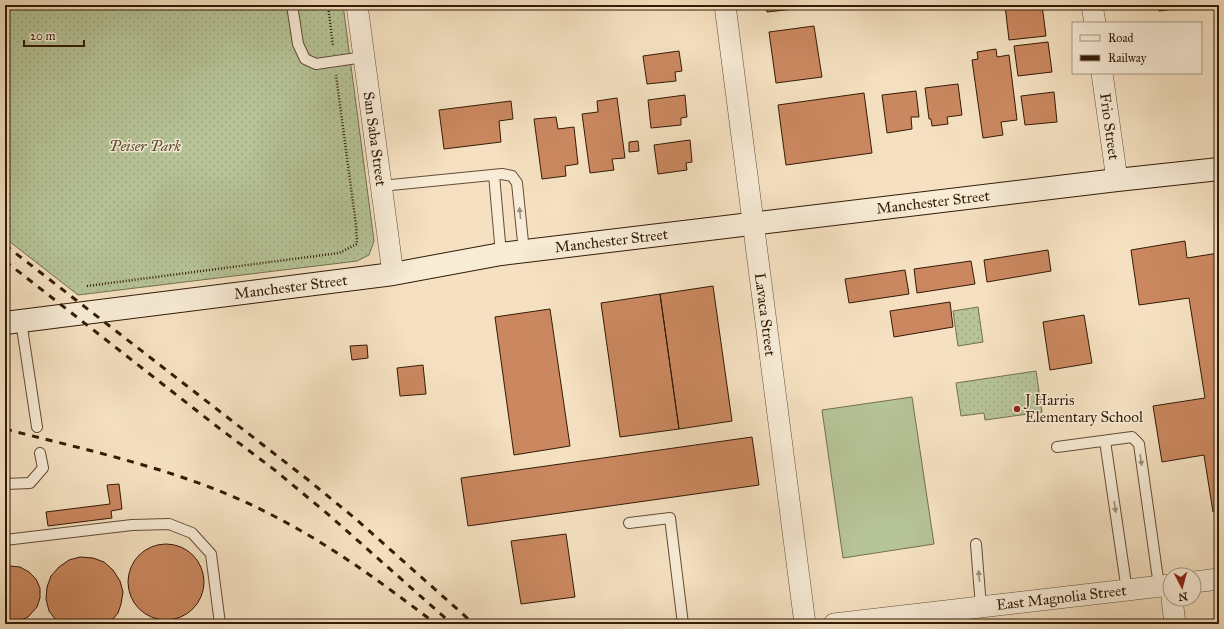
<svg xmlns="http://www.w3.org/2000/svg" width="1224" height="629" viewBox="0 0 1224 629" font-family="'IM FELL Great Primer',serif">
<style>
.grass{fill:url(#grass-dots);stroke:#74704e}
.pitch{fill:#b6c497;stroke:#74704e}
.building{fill:#cb8860;stroke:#331b06}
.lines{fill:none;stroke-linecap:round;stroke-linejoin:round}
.lane-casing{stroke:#644c35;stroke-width:12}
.street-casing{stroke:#644c35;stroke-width:22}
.secondary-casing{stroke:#331b06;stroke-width:24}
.path{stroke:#331b06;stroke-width:2.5;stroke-dasharray:1 2;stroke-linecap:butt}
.lane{stroke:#f8ecd7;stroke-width:10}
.street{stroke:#f8ecd7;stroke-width:21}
.secondary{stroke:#f8ecd7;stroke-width:22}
.rail{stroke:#331b06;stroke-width:3;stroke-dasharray:7 7;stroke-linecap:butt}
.oneway{fill:#9f8e79}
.poi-dot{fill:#8f2418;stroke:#f8ecd7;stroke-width:1.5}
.labels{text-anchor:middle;stroke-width:3;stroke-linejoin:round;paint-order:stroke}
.street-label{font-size:15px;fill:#331b06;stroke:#f8ecd7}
.park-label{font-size:15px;font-style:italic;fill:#5a4e32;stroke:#f8ecd7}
.poi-label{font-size:15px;fill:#331b06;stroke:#f8ecd7;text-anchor:start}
</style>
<defs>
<pattern id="grass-dots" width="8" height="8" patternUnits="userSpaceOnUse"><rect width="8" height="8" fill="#b6c497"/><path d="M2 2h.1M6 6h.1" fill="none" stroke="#9da881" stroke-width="1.8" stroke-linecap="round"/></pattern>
</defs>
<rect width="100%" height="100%" fill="#f5e1c1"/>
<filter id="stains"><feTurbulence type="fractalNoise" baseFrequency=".005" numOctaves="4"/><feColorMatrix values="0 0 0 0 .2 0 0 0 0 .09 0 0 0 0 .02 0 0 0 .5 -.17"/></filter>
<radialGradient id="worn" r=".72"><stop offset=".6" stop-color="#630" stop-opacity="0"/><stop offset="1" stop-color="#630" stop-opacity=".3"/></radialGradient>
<path class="grass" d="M 5,5 L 343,5 L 374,241 L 369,255 L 357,261 L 78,295 L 5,238 Z
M 978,307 L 983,342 L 958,346 L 953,311 Z
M 1036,371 L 1042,412 L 985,420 L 984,413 L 961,416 L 956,383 Z"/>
<path class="pitch" d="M 912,397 L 934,544 L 843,558 L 822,410 Z"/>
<path class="building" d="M 766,5 L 812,5 L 812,7 L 767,12 Z
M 1005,5 L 1042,5 L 1046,36 L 1009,40 Z
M 1159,5 L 1196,5 L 1196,6 L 1159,11 Z
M 814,26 L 822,77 L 776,83 L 769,32 Z
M 1048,42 L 1052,72 L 1018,76 L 1014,46 Z
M 996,49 L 997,57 L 1009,55 L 1017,120 L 1001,122 L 1003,135 L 983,138 L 972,60 L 978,59 L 977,52 Z
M 679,51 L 682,71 L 675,72 L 676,81 L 647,84 L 643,56 Z
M 958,84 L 962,115 L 947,117 L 948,124 L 932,126 L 931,119 L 929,119 L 925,88 Z
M 916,91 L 919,117 L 911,117 L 912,129 L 887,133 L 882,95 Z
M 1054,92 L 1057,122 L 1025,125 L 1021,96 Z
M 864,93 L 872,153 L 786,165 L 778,105 Z
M 685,95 L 687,117 L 681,118 L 681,125 L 651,128 L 648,100 Z
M 617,98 L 625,158 L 612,159 L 614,170 L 590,173 L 582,114 L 598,112 L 597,101 Z
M 511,101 L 513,119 L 499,121 L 501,142 L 444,149 L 439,110 Z
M 556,117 L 558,129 L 574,127 L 578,164 L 565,166 L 566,176 L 542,179 L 534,119 Z
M 690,140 L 692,162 L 686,163 L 687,170 L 658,174 L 654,145 Z
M 638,141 L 639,151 L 629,152 L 629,142 Z
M 1185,241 L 1187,258 L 1219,253 L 1219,511 L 1213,512 L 1204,455 L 1162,462 L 1153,406 L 1205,398 L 1189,298 L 1139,305 L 1131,250 Z
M 1048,250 L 1051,271 L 987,282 L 984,260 Z
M 971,261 L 975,284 L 917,293 L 914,269 Z
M 905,270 L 909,294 L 849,303 L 845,279 Z
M 713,286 L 732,421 L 679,429 L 660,294 Z
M 660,294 L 679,429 L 620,437 L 601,303 Z
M 950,302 L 953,327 L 894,337 L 890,311 Z
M 550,309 L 570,446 L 514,455 L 495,317 Z
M 1084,315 L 1092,363 L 1050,370 L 1043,322 Z
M 367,345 L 368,358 L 352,360 L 350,346 Z
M 423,365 L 426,394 L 400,396 L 397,368 Z
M 752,437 L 759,485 L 468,526 L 461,478 Z
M 119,484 L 122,509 L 111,511 L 112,518 L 48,526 L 46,512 L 110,504 L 107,485 Z
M 566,534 L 575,597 L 521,604 L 511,541 Z
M128 582a38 38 0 1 1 76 0a38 38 0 1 1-76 0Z
M 80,557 L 93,558 L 104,562 L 113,570 L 120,581 L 123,592 L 121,604 L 118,613 L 109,624 L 59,624 L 49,611 L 46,599 L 47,587 L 51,576 L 59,567 L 69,560 Z
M 10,566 L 20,567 L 29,572 L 36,579 L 40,588 L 40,598 L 37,607 L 28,617 L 16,622 L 5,621 L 5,568 Z"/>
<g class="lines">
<defs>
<path id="lane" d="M 292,5 L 298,44 L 305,59 L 316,64 L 364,57
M 494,175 L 501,254
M 381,186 L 502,174 L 512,176 L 517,183 L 524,252
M 21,321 L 37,427
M 1105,441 L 1127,591
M 1057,447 L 1132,437 L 1139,444 L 1159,586
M 5,484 L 30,483 L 43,468 L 40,453
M 629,523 L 670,518 L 683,624
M 5,540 L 132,525 L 169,524 L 192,533 L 211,554 L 220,624
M 976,544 L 981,607"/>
<g id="street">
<path id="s1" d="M 357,5 L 393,274"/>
<path id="s2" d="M 725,5 L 805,624"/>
<path d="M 1092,5 L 1095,23"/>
<path id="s3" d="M 1102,73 L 1117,180"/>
<path d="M 1194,582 L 1219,579"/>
<path d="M 1172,599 L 1175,624"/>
<path id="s4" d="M 834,624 L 1170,585"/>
</g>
<g id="secondary">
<path id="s5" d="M 5,323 L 393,274 L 501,254 L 1117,180 L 1219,169"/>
</g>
</defs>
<use href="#lane" class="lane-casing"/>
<use href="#street" class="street-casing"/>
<use href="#secondary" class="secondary-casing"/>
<path class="path" d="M 328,5 L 333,46
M 87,286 L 339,253 L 357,244 L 356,225 L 336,75"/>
<use href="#lane" class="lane"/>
<use href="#street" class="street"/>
<use href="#secondary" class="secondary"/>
<path class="rail" d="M 5,245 L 307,479 L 357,520 L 474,624
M 5,261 L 215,425 L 276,471 L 330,516 L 452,624
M 5,429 C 94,452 187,471 270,514 C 331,545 382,583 436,624"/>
</g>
<defs><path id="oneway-solid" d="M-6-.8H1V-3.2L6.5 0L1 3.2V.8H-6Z"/></defs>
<g class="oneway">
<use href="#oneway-solid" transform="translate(520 213) rotate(-96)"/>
<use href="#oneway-solid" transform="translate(1141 460) rotate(82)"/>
<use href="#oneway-solid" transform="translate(1115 507) rotate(82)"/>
<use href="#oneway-solid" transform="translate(979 576) rotate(-95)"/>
</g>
<circle class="poi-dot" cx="1017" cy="409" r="4"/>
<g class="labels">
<g class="street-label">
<text dy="5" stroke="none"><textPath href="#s3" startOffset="54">Frio Street</textPath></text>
<text dy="5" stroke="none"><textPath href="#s1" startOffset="135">San Saba Street</textPath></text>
<text dy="5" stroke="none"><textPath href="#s5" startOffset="936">Manchester Street</textPath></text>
<text dy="5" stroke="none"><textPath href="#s5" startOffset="612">Manchester Street</textPath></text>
<text dy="5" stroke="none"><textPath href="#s5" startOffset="288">Manchester Street</textPath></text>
<text dy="5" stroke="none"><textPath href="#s2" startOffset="312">Lavaca Street</textPath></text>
<text dy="5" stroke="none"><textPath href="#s4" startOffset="229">East Magnolia Street</textPath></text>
</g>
<g class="park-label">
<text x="145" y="151">Peiser Park</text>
</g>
<g class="poi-label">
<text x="1025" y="405">J Harris<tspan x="1025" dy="17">Elementary School</tspan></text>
</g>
</g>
<rect width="1224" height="629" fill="none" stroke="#f5e1c1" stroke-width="20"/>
<rect x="6" y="6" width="1212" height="617" fill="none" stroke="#331b06" stroke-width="2"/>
<rect x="10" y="10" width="1204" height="609" fill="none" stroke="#331b06"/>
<rect x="1072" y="22" width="130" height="52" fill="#f8ecd7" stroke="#a99883"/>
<rect x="1080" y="35" width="20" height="6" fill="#f8ecd7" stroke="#a99883"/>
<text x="1108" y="42" font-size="12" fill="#331b06">Road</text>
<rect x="1080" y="55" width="20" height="6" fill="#331b06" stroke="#a99883"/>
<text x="1108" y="62" font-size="12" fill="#331b06">Railway</text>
<g transform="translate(1182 587) rotate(174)"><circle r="19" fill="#f8ecd7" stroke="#a99883"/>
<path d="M0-3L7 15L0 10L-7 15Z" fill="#8f2418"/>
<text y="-6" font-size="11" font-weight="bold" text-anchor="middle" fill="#331b06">N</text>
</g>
<path d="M24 40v6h60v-6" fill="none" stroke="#331b06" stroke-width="2"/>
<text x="30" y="40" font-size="12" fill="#331b06" stroke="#f8ecd7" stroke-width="3" paint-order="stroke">20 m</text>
<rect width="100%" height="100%" filter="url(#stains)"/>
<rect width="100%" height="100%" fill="url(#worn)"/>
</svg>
